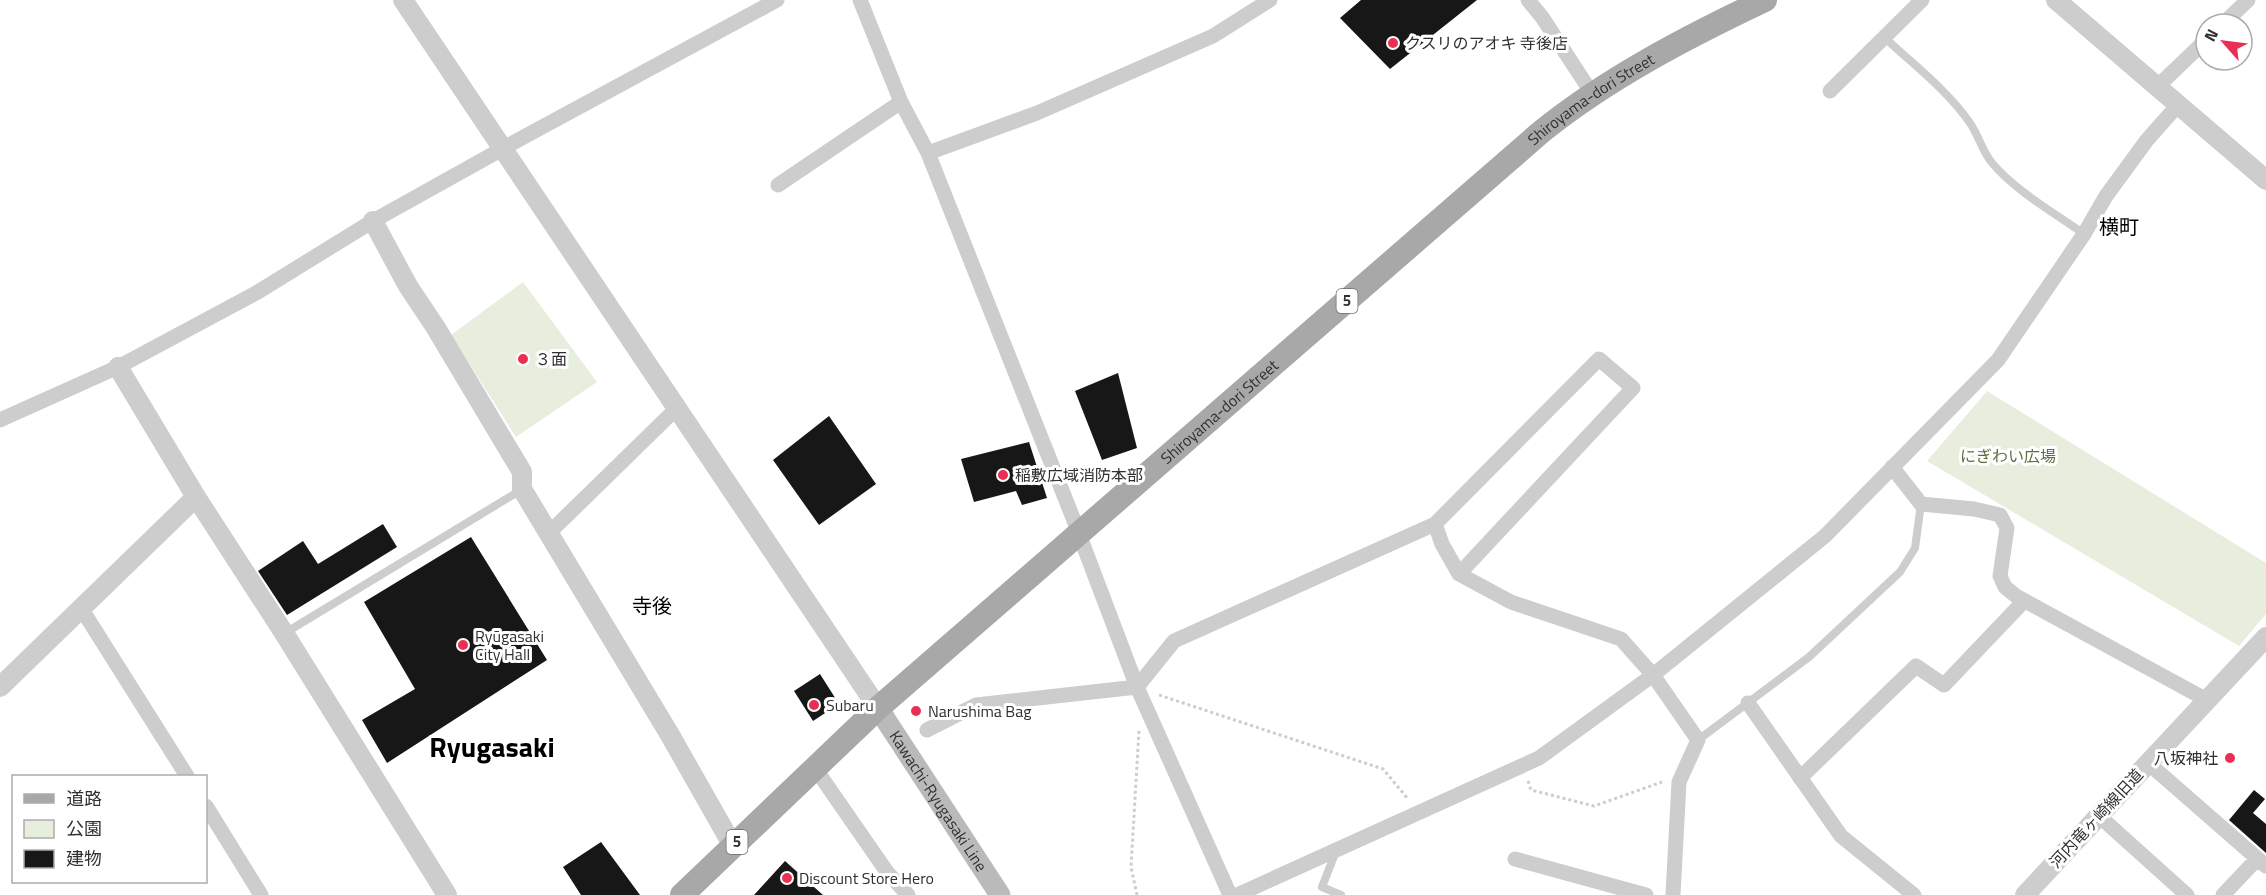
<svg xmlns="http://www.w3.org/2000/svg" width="2266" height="895" viewBox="0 0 2266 895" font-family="'Titillium Web','Noto Sans JP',sans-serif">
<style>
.green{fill:#e8eede}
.building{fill:#171717}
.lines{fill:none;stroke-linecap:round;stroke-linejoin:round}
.path{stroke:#cdcdcd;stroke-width:3;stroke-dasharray:3 3;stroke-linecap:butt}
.service{stroke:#cdcdcd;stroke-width:8}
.minor{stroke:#cdcdcd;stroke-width:15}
.tertiary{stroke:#cdcdcd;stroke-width:20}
.secondary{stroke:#bababa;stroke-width:21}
.primary{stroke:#a8a8a8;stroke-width:24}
.poi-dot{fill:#eb2f54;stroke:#fff;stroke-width:2}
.labels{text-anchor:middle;stroke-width:6;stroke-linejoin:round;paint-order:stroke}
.shield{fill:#fff;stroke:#6e6e6e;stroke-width:1.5}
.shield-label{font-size:15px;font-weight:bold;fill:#303030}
.poi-label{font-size:16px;fill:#303030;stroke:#fff;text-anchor:start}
.street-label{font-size:16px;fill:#303030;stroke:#fff}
.park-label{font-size:16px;fill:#5a6e3c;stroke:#fff}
.quarter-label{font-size:20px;fill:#000;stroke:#fff}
.town-label{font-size:28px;font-weight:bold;fill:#000;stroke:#fff}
</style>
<rect width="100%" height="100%" fill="#fff"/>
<path class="green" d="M 523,282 L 597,382 L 516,437 L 451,335 Z
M 1987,391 L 2266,563 L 2266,614 L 2239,646 L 1927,461 Z"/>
<path class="building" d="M 1361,0 L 1477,0 L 1390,69 L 1340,18 Z
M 1118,373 L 1137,448 L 1102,460 L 1075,391 Z
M 829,416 L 876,484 L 819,525 L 773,460 Z
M 1029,442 L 1047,498 L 1022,505 L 1016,491 L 974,502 L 961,459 Z
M 383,524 L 397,547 L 287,615 L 258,571 L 303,541 L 318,564 Z
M 471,537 L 547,660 L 387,763 L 362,720 L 415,689 L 364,602 Z
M 820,674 L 839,704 L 813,721 L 794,691 Z
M 2254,790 L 2265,799 L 2253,813 L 2266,824 L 2266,853 L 2229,820 Z
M 601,842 L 640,895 L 581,895 L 563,867 Z
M 785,861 L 823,895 L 754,895 Z"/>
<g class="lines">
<path class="path" d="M 1159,695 L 1383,769 L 1408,799
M 1528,781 L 1531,790 L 1594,806 L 1662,782
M 1137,895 L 1131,867 L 1139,730"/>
<path class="service" d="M 1885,38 C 1914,65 1948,91 1970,123 C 1979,136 1982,151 1992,163 C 2017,192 2053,212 2084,234
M 285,633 L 521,490
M 1698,740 L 1809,657 L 1900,572 L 1915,548 L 1921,504
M 1336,851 L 1322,887 L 1341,895"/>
<path class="minor" d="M 860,0 L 901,102 L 928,153 L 1073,518 L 1137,687 L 1230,895
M 1528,0 L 1542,17 L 1593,95
M 2223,24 L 2248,0
M 2157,87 L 2206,40
M 1830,91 L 1922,0
M 928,153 L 1037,113 L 1213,36 L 1270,0
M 778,185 L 901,102
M 0,420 L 118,367 L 256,293 L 373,221 L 520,139 L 777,0
M 1892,467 L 1921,504 L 1974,509 L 2000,515 L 2007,528 L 2000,576 L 2005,587 L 2016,596 L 2207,700
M 1435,524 L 1599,359 L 1633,388 L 1459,574
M 549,533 L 677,408
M 81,608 L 187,776
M 1748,703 L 1841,836 L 1914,895
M 927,730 L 976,705 L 1137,687 L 1174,641 L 1435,524 L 1442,544 L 1459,574 L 1511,602 L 1621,639 L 1653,675 L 1698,740 L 1679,782 L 1673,895
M 2147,762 L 2266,866
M 815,768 L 887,872 L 908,895
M 1800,778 L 1916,666 L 1944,685 L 2024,601
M 206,806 L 261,895
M 2098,815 L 2187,895
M 1515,859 L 1646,895
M 1237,895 L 1539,758 L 1653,675 L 1825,536 L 1998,360 L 2084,234 L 2106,196 L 2147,140 L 2178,105
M 2223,895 L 2257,859"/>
<path class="tertiary" d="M 403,0 L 878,708
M 2056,0 L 2266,180
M 373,221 L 408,286 L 436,328 L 522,472 L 522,489 L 670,735 L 733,846
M 118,367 L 196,497 L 284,633 L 447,895
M 0,687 L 196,497
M 2025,895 L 2266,637"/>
<path class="secondary" id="s1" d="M 878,708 L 1000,895"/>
<path class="primary" id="s2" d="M 682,895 L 878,708 L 1541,132 C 1608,78 1687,37 1765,0"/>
</g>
<g class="poi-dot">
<circle cx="1393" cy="43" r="6"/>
<circle cx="523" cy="359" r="6"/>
<circle cx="1003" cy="475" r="6"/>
<circle cx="463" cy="645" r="6"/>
<circle cx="814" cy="705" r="6"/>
<circle cx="916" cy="711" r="6"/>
<circle cx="2230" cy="758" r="6"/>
<circle cx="787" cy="878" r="6"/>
</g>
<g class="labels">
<g class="shield">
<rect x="1336.5" y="289" width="21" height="24" rx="4.5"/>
<rect x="726.5" y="830" width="21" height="24" rx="4.5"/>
</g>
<g class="shield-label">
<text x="1347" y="306">5</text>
<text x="737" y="847">5</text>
</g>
<g class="poi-label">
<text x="1405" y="49">クスリのアオキ 寺後店</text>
<text x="535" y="365">３面</text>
<text x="1015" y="481">稲敷広域消防本部</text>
<text x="475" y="642">Ryūgasaki<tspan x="475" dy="18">City Hall</tspan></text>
<text x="826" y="711">Subaru</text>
<text x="928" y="717">Narushima Bag</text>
<text x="2218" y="764" text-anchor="end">八坂神社</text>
<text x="799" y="884">Discount Store Hero</text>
</g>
<g class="street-label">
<text dy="6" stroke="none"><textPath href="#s2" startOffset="1209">Shiroyama-dori Street</textPath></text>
<text dy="6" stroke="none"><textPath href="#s2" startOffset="723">Shiroyama-dori Street</textPath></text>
<text dy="6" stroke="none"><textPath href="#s1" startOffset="111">Kawachi-Ryugasaki Line</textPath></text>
<text transform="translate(2096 818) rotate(-47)" y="6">河内竜ヶ崎線旧道</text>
</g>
<g class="park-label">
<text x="2008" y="462">にぎわい広場</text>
</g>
<g class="quarter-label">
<text x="2119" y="234">横町</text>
<text x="652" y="613">寺後</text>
</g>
<g class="town-label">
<text x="492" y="757">Ryugasaki</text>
</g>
</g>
<rect x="12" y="775" width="195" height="108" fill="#ffffff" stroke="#acacac" stroke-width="1.5"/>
<rect x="24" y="794" width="30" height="9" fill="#a8a8a8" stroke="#acacac" stroke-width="1.5"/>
<text x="66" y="805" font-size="18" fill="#303030">道路</text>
<rect x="24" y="820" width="30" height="18" fill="#e8eede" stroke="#acacac" stroke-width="1.5"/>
<text x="66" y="835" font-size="18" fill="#303030">公園</text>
<rect x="24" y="850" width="30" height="18" fill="#171717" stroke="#acacac" stroke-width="1.5"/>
<text x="66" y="865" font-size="18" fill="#303030">建物</text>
<g transform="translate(2224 42) rotate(298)"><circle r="28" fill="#ffffff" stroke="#acacac" stroke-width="1.5"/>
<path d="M0-4.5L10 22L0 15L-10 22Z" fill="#eb2f54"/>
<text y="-9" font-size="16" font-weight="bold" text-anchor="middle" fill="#303030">N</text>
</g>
</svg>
